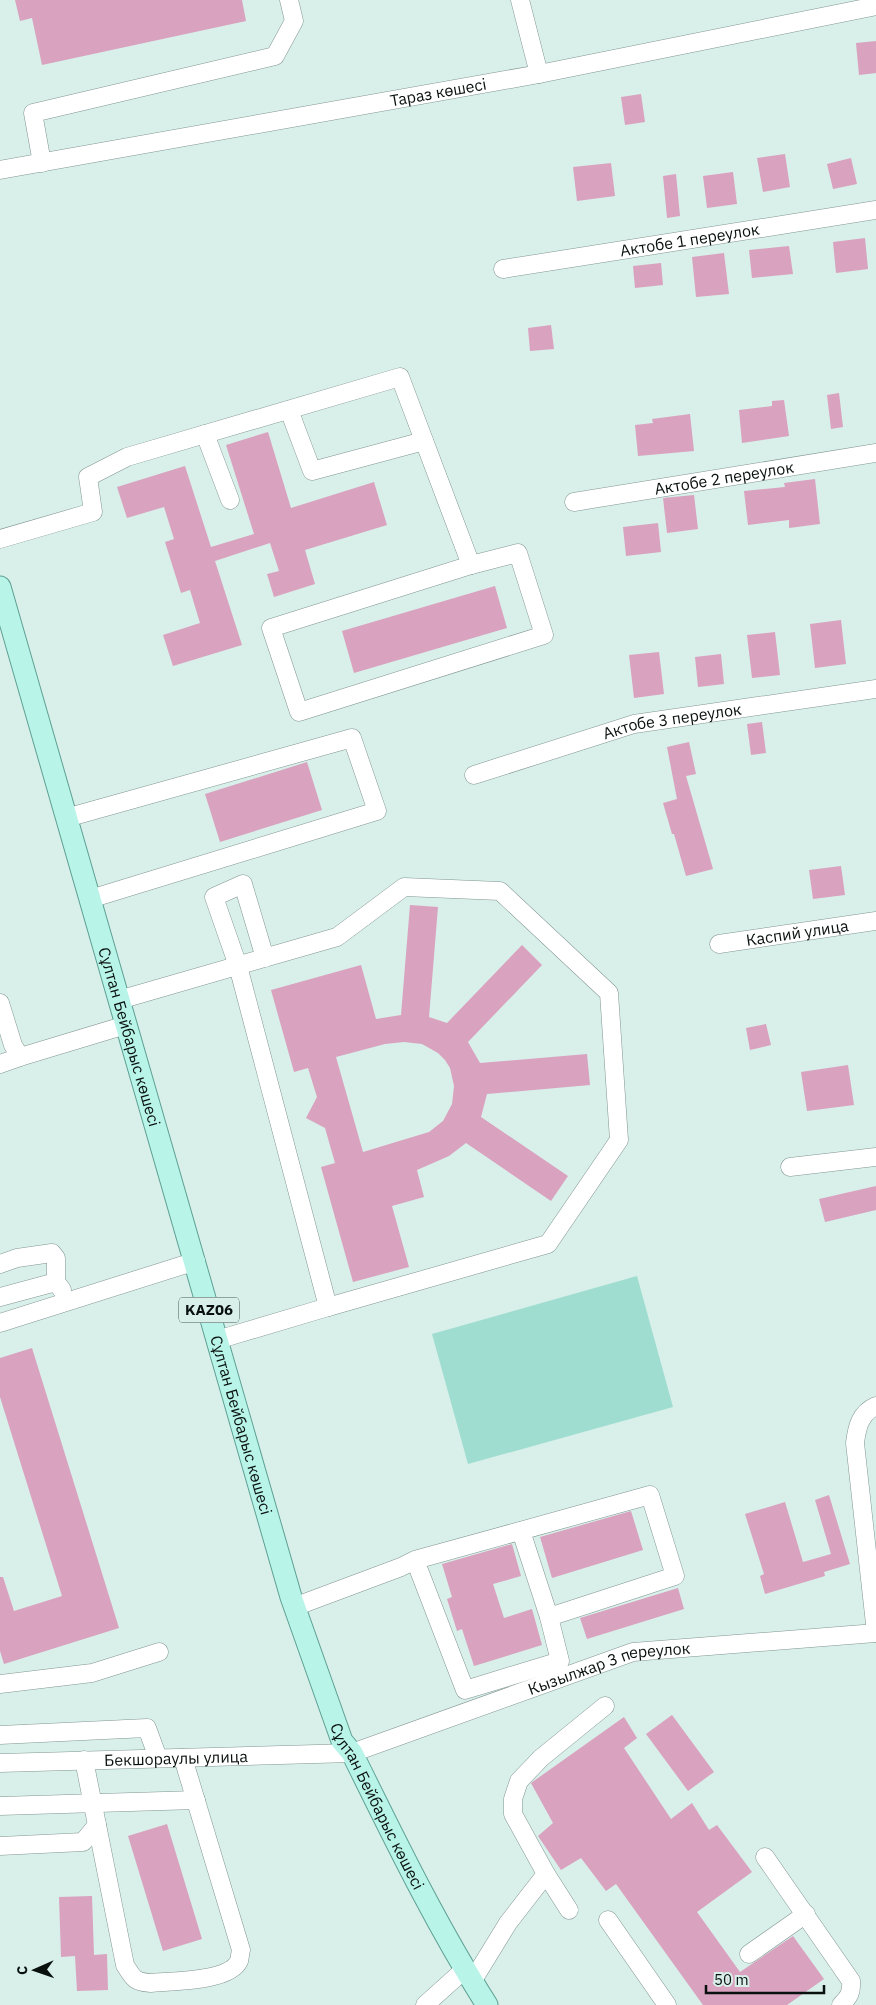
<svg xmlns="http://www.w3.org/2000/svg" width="876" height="2005" viewBox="0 0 876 2005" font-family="'IBM Plex Sans',sans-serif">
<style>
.green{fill:#9eddd0}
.building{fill:#d9a2bf;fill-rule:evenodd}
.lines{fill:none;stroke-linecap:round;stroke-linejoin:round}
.minor-casing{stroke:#829692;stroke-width:19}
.major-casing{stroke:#5da093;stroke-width:23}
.minor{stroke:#fff;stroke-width:18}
.major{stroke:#b9f4e9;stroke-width:21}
.labels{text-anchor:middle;stroke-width:4;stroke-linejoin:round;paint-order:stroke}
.shield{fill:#d9efea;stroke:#475451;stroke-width:1}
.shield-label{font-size:15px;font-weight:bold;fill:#09110f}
.street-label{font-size:16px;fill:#09110f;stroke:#d9efea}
</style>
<rect width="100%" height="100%" fill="#d9efea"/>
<path class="green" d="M 637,1276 L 673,1407 L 468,1464 L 432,1334 Z"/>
<path class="building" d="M 15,0 L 242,0 L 246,21 L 42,65 L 32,18 L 20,21 Z
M 876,41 L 876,73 L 859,75 L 856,43 Z
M 641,94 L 645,122 L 625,125 L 621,97 Z
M 785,154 L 790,187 L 763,192 L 757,158 Z
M 851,158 L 857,184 L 833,189 L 827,164 Z
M 611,163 L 615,196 L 577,201 L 573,167 Z
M 733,172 L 737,204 L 707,208 L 703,176 Z
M 676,174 L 680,216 L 667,218 L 663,176 Z
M 865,238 L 868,269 L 836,273 L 833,242 Z
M 789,246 L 793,274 L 752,278 L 749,250 Z
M 724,253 L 729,294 L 696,297 L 692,257 Z
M 661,263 L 663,285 L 635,288 L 633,266 Z
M 551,325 L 554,349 L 530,351 L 528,328 Z
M 839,393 L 843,427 L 831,429 L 827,395 Z
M 784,400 L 789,436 L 742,443 L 739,410 L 772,406 L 772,401 Z
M 690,414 L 694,451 L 638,456 L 635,425 L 653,423 L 652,419 Z
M 268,432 L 291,508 L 374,482 L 387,525 L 305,550 L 315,584 L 274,597 L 267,574 L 279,571 L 270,543 L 215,561 L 242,645 L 173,666 L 163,635 L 200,623 L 190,590 L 181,593 L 165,542 L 174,539 L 164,507 L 127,518 L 117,487 L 185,466 L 211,547 L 254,534 L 226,445 Z
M 815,479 L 820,524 L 789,528 L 789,520 L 748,525 L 744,491 L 785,487 L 784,483 Z
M 694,495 L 698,529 L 667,533 L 663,498 Z
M 658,523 L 661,552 L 626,556 L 623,527 Z
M 495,586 L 507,628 L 354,673 L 342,631 Z
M 841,620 L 846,664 L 815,668 L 810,624 Z
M 775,632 L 780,675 L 752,678 L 747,635 Z
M 659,652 L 664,694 L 634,698 L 629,655 Z
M 721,654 L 724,684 L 698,687 L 695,657 Z
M 762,722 L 766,753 L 751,755 L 747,724 Z
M 689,742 L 696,774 L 686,776 L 713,869 L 686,876 L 674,834 L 672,834 L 663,803 L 677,799 L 667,747 Z
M 307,762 L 322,810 L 220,842 L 205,794 Z
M 841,866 L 845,895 L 813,899 L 809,870 Z
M 410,905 L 438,907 L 429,1017 L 447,1023 L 522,945 L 542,965 L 468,1042 L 480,1063 L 587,1054 L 590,1085 L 487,1094 L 481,1117 L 568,1176 L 551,1201 L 466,1143 L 449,1156 L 417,1170 L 424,1197 L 392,1206 L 409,1267 L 353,1282 L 321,1167 L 335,1163 L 325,1128 L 306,1118 L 317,1097 L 308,1068 L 294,1072 L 271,990 L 361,965 L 376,1019 L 401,1015 ZM 404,1042 L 422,1044 L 438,1053 L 445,1060 L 450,1068 L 454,1086 L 452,1104 L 443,1121 L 429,1132 L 363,1152 L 336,1057 L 385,1044 Z
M 766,1024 L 771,1045 L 750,1050 L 746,1028 Z
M 848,1065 L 854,1105 L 807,1111 L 801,1072 Z
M 876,1186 L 876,1210 L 825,1222 L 819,1199 Z
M 32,1348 L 119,1628 L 4,1664 L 0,1651 L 0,1577 L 3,1577 L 14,1611 L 62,1596 L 0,1397 L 0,1358 Z
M 829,1495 L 850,1564 L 824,1572 L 825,1576 L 765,1594 L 760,1576 L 764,1574 L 745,1514 L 785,1502 L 803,1562 L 831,1554 L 815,1500 Z
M 631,1511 L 643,1550 L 552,1578 L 540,1537 Z
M 512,1544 L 521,1576 L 493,1584 L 504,1618 L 532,1609 L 542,1645 L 474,1666 L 462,1629 L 457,1631 L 447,1599 L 452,1597 L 442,1564 Z
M 678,1588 L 684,1609 L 587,1639 L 580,1618 Z
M 672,1715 L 714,1772 L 688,1791 L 646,1734 Z
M 624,1717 L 637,1738 L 624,1748 L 671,1819 L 692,1803 L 709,1830 L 717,1825 L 752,1872 L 697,1912 L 740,1972 L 793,1936 L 824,1979 L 787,2005 L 703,2005 L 616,1884 L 606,1891 L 581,1858 L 561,1870 L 538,1836 L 553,1823 L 531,1783 Z
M 167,1824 L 202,1939 L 163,1951 L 128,1836 Z
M 92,1896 L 94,1955 L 107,1954 L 108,1990 L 77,1991 L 75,1956 L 61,1957 L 59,1897 Z"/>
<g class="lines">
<defs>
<g id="minor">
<path d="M 520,0 L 539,74"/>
<path d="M 42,163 L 33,113 L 275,56 L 294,21 L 289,0"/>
<path id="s1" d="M 0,170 L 539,74 L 876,6"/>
<path id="s2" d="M 503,269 L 876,210"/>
<path d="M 289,410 L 312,471 L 424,441"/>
<path d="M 205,434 L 230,500"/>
<path id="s3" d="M 574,502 L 876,453"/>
<path d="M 0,539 L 93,512 L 88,477 L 127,457 L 400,377 L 471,565"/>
<path d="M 518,553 L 544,635 L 299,712 L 271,628 L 471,565 Z"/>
<path id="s4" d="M 474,775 L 634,724 L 876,689"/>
<path d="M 66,818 L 352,738 L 377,811 L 90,899"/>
<path id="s5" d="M 719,944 L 876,921"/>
<path d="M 119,1000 L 337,937 L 404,887 L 500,891 L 609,993 L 619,1140 L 548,1244 L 328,1307 L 238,966 L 214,897 L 243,884 L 265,958"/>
<path d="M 0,1003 L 13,1045 L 20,1057 L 126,1025"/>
<path d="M 0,1064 L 20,1057"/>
<path d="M 790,1167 L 876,1157"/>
<path d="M 0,1264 L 17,1258 L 52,1253 L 56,1258 L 56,1282"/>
<path d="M 0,1297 L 56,1282 L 62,1290"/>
<path d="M 0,1323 L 196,1261"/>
<path d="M 217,1340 L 328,1307"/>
<path d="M 521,1531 L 549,1617"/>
<path d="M 294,1607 L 401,1567 L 415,1560 L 650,1495 L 675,1576 L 549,1617 L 560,1661 L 465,1690 L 415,1560"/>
<path d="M 876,1633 L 855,1443 C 857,1427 860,1413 876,1406"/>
<path d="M 0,1684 L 92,1673 L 159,1652"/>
<path d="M 0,1735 L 147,1728 L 158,1758"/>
<path d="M 84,1760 L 125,1965 C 133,1978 134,1982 151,1983 C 171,1981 229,1982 239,1961 C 240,1958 240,1953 241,1950 L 183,1758"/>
<path id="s6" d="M 0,1763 L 352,1753 L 633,1652 L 876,1633"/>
<path d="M 0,1806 L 196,1800"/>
<path d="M 0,1846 L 83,1842 L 97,1825"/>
<path d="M 765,1857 L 851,1981 C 852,1992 849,1997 841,2005"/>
<path d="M 546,1874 L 569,1910"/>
<path d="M 608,1920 L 667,2005"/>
<path d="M 749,1954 L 806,1914"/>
<path d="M 473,1980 L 508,1923 L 546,1874 L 513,1814 L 513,1799 L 519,1781 L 541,1758 L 605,1706"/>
<path d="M 425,2005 L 465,1969"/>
</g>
<g id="major">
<path id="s7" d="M 0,587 L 291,1597 L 342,1741 L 352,1753 C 394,1838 436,1925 487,2005"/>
</g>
</defs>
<use href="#minor" class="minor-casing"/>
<use href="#major" class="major-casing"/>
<use href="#minor" class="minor"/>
<use href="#major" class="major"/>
</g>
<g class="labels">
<rect class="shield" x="179" y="1297.5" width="60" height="25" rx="4"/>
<g class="shield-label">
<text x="209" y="1315">KAZ06</text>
</g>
<g class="street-label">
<text dy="6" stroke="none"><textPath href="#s1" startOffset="445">Тараз көшесі</textPath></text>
<text dy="6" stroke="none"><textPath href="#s2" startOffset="189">Актобе 1 переулок</textPath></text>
<text dy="6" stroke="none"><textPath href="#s3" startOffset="152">Актобе 2 переулок</textPath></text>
<text dy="6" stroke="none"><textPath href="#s4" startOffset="206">Актобе 3 переулок</textPath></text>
<text dy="6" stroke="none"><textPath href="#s5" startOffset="79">Каспий улица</textPath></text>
<text dy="6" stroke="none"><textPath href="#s7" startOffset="468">Сұлтан Бейбарыс көшесі</textPath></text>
<text dy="6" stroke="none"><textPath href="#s7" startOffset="872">Сұлтан Бейбарыс көшесі</textPath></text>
<text dy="6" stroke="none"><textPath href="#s6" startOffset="624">Кызылжар 3 переулок</textPath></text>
<text dy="6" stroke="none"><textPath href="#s6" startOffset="176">Бекшораулы улица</textPath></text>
<text dy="6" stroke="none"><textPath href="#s7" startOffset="1278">Сұлтан Бейбарыс көшесі</textPath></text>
</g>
</g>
<g transform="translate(35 1970) rotate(268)" stroke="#d9efea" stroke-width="4" paint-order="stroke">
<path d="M0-4L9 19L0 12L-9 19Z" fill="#09110f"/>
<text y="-8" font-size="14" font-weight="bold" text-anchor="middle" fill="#09110f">С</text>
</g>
<path d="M706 1985v8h118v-8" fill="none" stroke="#09110f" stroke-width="2.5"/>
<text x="714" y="1985" font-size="15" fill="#09110f" stroke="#d9efea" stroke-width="4" paint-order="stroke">50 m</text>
</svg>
